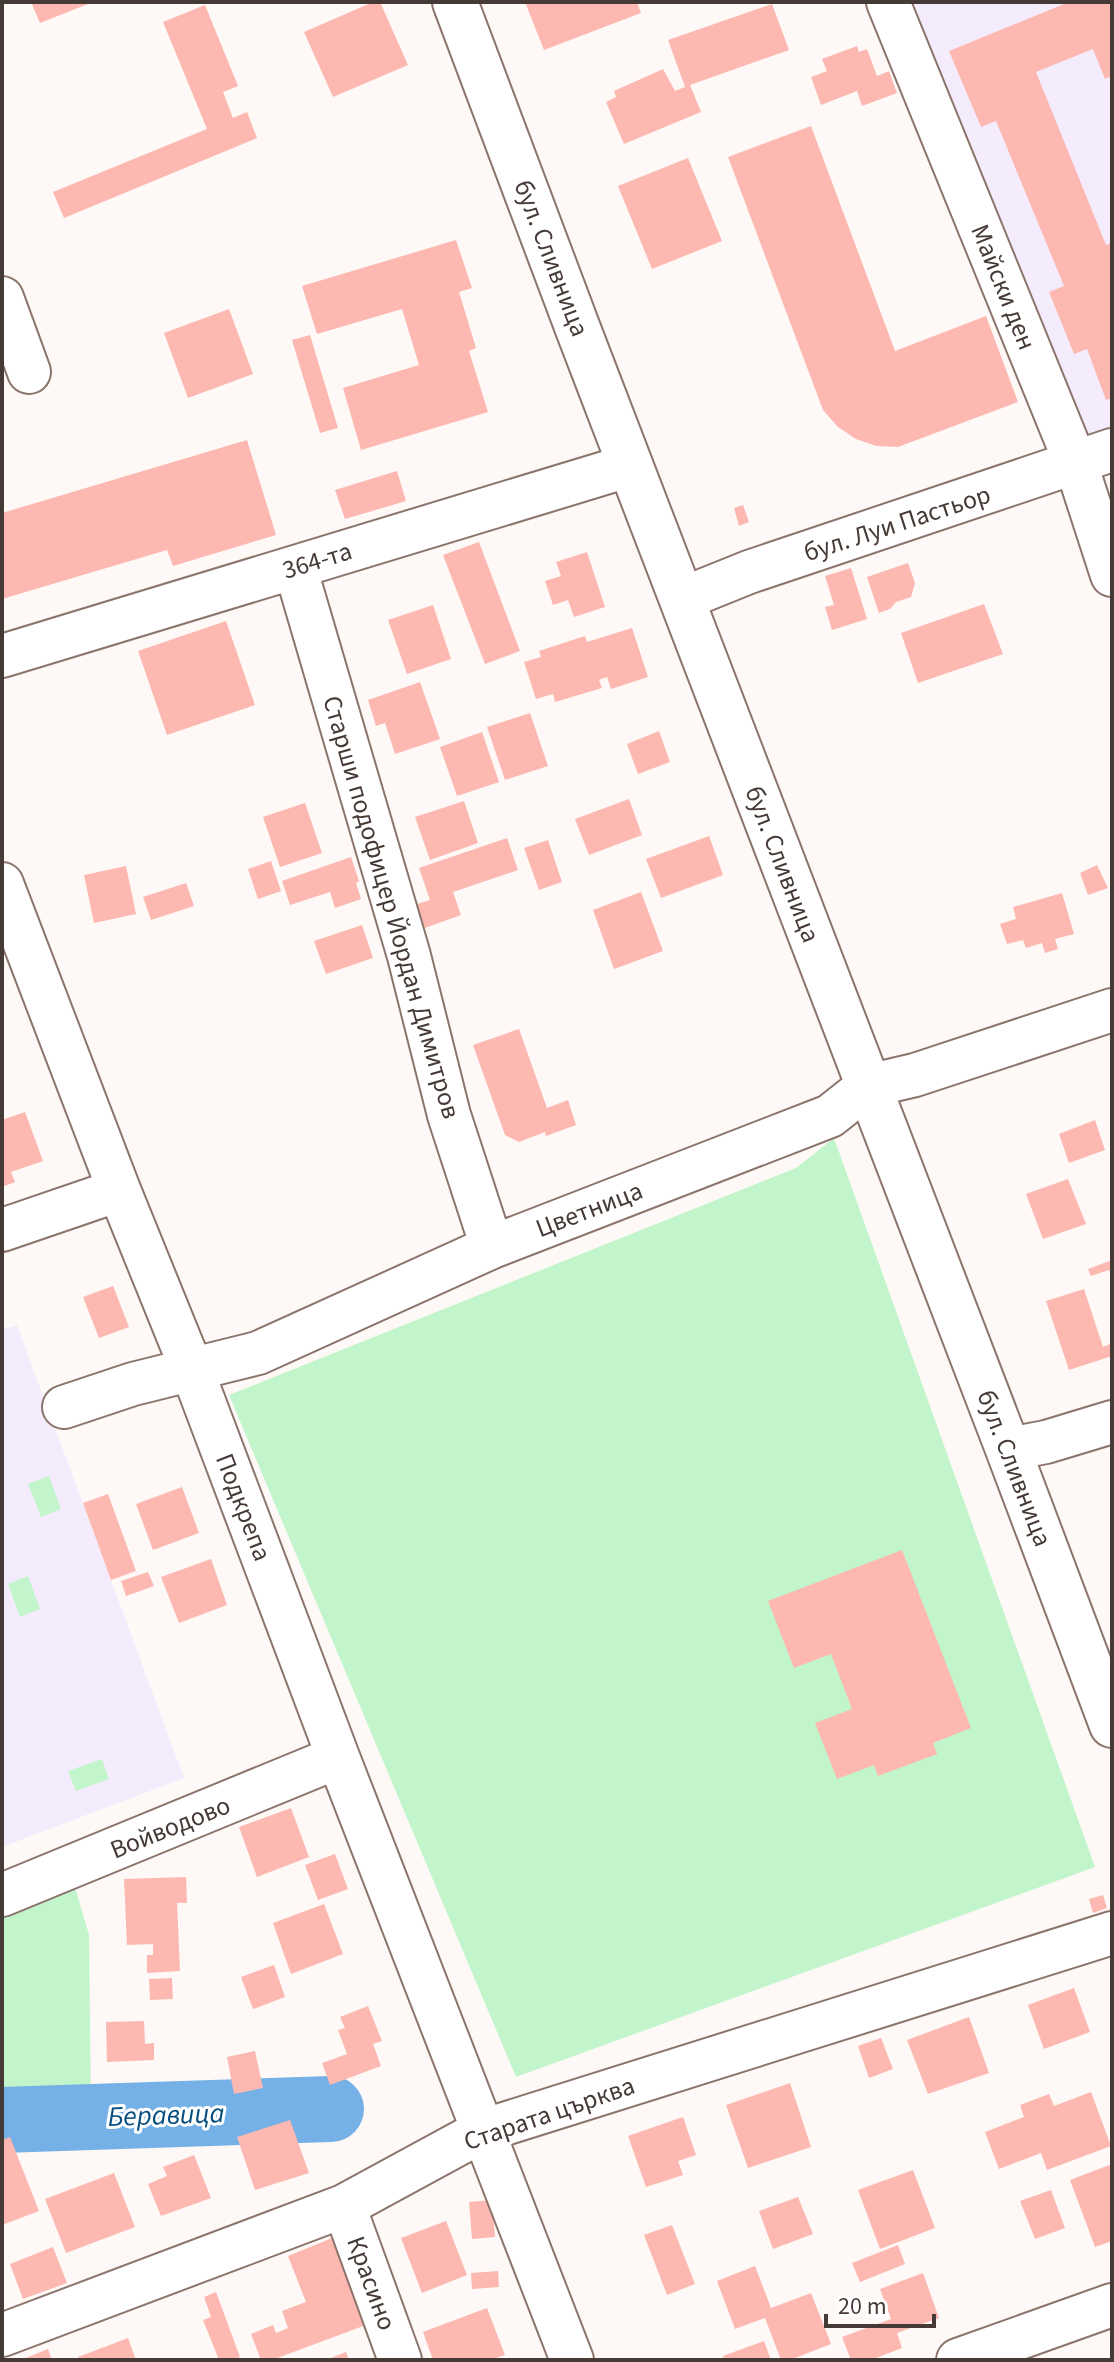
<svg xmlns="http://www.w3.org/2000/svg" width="1114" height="2362" viewBox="0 0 1114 2362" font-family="'Source Sans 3',sans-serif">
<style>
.education{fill:#f4ecfd}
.green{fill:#c2f5cc}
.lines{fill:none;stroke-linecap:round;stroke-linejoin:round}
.river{stroke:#75b1e6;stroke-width:66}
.building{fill:#fcb8b1}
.minor-casing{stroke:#8b746b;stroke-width:46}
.major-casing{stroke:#8b746b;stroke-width:48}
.minor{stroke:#fff;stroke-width:42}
.major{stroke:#fff;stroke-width:44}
.labels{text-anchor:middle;stroke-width:6;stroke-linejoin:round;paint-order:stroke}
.street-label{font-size:26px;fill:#453a36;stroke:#fff}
.water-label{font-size:28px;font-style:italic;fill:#054e7f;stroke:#fff}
</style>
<rect width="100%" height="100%" fill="#fef9f6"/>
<path class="education" d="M 900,2 L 1112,2 L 1112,430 L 1085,440 Z
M 17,1325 L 184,1778 L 2,1847 L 2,1330 Z"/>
<path class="green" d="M 834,1138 L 1095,1867 L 516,2077 L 229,1395 L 796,1168 Z
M 49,1476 L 61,1509 L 41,1517 L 28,1484 Z
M 28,1576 L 40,1609 L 20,1617 L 8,1584 Z
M 102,1759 L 109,1779 L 76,1791 L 68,1771 Z
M 75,1887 L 89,1935 L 91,2106 L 2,2105 L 2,1917 Z"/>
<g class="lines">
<path class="river" d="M 2,2120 L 331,2109"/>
</g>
<path class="building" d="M 31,2 L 93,2 L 40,23 Z
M 373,2 L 380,2 L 408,65 L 333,97 L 304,32 Z
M 525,2 L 637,2 L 641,13 L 544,50 Z
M 1069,2 L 1112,2 L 1112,76 L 1105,79 L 1093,49 L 1036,72 L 1106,245 L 1112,243 L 1112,398 L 1106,400 L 1087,349 L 1074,354 L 1049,292 L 1064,286 L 996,121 L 981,127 L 949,51 Z
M 772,4 L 789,50 L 690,85 L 701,112 L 624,144 L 606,102 L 616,97 L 614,91 L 663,69 L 675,91 L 685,87 L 668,40 Z
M 205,5 L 238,86 L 223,92 L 233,118 L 247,112 L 257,138 L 64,218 L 53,192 L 207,129 L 163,22 Z
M 857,46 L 859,52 L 867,49 L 877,76 L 889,71 L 897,93 L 862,106 L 857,91 L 821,105 L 811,77 L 827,71 L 822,59 Z
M 811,126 L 895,351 L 986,316 L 1018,402 L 898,447 L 876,446 L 856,439 L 838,427 L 823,410 L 728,157 Z
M 688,158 L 722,241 L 652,269 L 618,186 Z
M 456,240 L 472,288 L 459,292 L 476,348 L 469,351 L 488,412 L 361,450 L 343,388 L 419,365 L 402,309 L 317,334 L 302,286 Z
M 229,309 L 253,374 L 188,398 L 164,333 Z
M 310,335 L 338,428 L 320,433 L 292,340 Z
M 247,440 L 276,535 L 173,566 L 167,550 L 2,599 L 2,513 Z
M 397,471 L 406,501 L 345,519 L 335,490 Z
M 743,505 L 749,522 L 739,526 L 734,508 Z
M 479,542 L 520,651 L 485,664 L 443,555 Z
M 587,552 L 605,607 L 574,617 L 568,600 L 553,605 L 545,581 L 561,576 L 556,562 Z
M 908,563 L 915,583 L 911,597 L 896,602 L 890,609 L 879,613 L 867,577 Z
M 851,568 L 867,619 L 832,630 L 825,607 L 834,605 L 825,576 Z
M 984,604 L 1003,654 L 918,683 L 901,633 Z
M 433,605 L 451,659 L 407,674 L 388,620 Z
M 226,621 L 255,705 L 167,735 L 138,651 Z
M 632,628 L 648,677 L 611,689 L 607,677 L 599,680 L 602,688 L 555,702 L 553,694 L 536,699 L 524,662 L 541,657 L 539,651 L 585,636 L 587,642 Z
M 420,682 L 440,739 L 395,754 L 385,723 L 376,726 L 368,700 Z
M 530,713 L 548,766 L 505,780 L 487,727 Z
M 659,731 L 670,762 L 638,774 L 627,744 Z
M 482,732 L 499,782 L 457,796 L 440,747 Z
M 629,799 L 642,835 L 589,855 L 575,819 Z
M 464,801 L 478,843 L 430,860 L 415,817 Z
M 305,803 L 322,853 L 280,867 L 263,817 Z
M 709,836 L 723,875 L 661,898 L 646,859 Z
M 507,838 L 518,870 L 453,892 L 461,915 L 422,929 L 414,905 L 430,900 L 419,868 Z
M 548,840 L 562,882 L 539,890 L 524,848 Z
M 351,857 L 359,881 L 356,883 L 361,899 L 335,908 L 330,892 L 290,905 L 282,881 Z
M 271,861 L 281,891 L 258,899 L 248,869 Z
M 1097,865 L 1108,888 L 1088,895 L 1080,873 Z
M 126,866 L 136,914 L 94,923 L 84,875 Z
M 186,883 L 194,906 L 151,920 L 143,897 Z
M 641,892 L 663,951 L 614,969 L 593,910 Z
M 1062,893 L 1074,934 L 1055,939 L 1058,949 L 1045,953 L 1042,943 L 1026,948 L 1023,940 L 1007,944 L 1000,924 L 1016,919 L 1013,907 Z
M 362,925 L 373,958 L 326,974 L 314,941 Z
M 519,1029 L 547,1108 L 568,1100 L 576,1125 L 546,1136 L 545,1132 L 519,1142 L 505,1135 L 473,1045 Z
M 25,1112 L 43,1161 L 11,1172 L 15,1182 L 2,1187 L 2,1120 Z
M 1095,1120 L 1105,1150 L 1069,1163 L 1059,1134 Z
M 1068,1179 L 1086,1224 L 1043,1239 L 1026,1194 Z
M 1112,1260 L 1112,1277 L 1109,1270 L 1091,1276 L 1088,1269 Z
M 113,1286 L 129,1327 L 99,1338 L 83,1297 Z
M 1084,1289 L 1103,1347 L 1112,1343 L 1112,1356 L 1069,1370 L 1046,1301 Z
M 182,1487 L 199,1533 L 153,1550 L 136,1504 Z
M 108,1494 L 136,1571 L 111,1580 L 83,1503 Z
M 902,1550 L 971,1728 L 933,1743 L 937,1754 L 878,1776 L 874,1765 L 837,1779 L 815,1723 L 852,1709 L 831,1654 L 794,1668 L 768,1601 Z
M 211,1559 L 227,1605 L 179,1623 L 161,1577 Z
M 148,1572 L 154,1586 L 126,1596 L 121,1581 Z
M 291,1808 L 309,1857 L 257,1877 L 239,1827 Z
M 335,1854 L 348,1889 L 318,1900 L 305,1865 Z
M 186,1877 L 187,1903 L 177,1903 L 180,1971 L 147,1973 L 147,1955 L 153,1955 L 153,1944 L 127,1945 L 124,1879 Z
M 1103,1895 L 1107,1908 L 1093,1913 L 1089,1899 Z
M 324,1904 L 343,1954 L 291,1974 L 273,1923 Z
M 274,1965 L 285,1997 L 253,2009 L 241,1977 Z
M 172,1978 L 173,1999 L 150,2000 L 149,1979 Z
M 1074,1988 L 1090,2032 L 1044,2049 L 1028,2005 Z
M 368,2006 L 382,2041 L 373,2044 L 381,2066 L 330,2085 L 322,2063 L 347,2054 L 338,2030 L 345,2028 L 340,2017 Z
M 969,2017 L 989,2073 L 928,2094 L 907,2040 Z
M 144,2021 L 145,2044 L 154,2043 L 154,2060 L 107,2062 L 106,2022 Z
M 881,2038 L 893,2069 L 869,2078 L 858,2046 Z
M 255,2051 L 263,2088 L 234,2094 L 227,2057 Z
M 790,2083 L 811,2147 L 748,2168 L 726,2105 Z
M 1091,2092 L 1111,2146 L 1047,2170 L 1041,2153 L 999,2169 L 985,2132 L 1024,2117 L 1020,2105 L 1049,2094 L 1054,2106 Z
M 683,2117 L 696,2155 L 678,2161 L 683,2175 L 646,2187 L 628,2136 Z
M 290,2120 L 309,2173 L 255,2190 L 237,2137 Z
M 10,2137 L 39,2211 L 2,2225 L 2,2140 Z
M 194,2155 L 211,2198 L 161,2216 L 148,2184 L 167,2176 L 163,2167 Z
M 1112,2164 L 1112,2241 L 1095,2247 L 1070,2180 Z
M 913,2170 L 935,2228 L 880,2249 L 858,2190 Z
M 114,2173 L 135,2227 L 66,2253 L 45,2199 Z
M 1051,2190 L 1065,2228 L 1035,2239 L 1020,2201 Z
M 798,2197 L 813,2234 L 773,2249 L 759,2211 Z
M 492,2200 L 495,2237 L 472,2239 L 469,2202 Z
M 446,2221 L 467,2275 L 422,2293 L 401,2238 Z
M 672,2225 L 695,2284 L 667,2295 L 644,2235 Z
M 332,2238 L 366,2325 L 272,2360 L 261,2360 L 251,2334 L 273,2325 L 276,2333 L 288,2328 L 282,2311 L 306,2302 L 288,2256 Z
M 898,2245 L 905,2264 L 860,2282 L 852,2263 Z
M 53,2247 L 67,2283 L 23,2299 L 10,2264 Z
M 755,2266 L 771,2308 L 811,2293 L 831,2344 L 790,2360 L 781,2360 L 765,2318 L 735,2329 L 717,2281 Z
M 498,2271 L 499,2287 L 472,2289 L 471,2273 Z
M 923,2273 L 939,2318 L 897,2333 L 902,2348 L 871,2360 L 851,2360 L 842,2337 L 891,2319 L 880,2289 Z
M 216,2292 L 240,2357 L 232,2360 L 219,2360 L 203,2320 L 211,2317 L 204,2297 Z
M 487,2308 L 505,2355 L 490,2360 L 433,2360 L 423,2332 Z
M 128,2338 L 136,2360 L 79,2360 L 78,2357 Z
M 764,2341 L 771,2360 L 724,2360 L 723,2356 Z
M 48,2349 L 52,2360 L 21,2360 Z
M 346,2352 L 349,2360 L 326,2360 Z"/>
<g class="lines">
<defs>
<path id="minor" d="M 888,2 L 1076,464 L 1112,575
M 2,298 L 29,372
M 295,567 L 409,956 L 449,1115 L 492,1247
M 682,599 L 749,572 L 1112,450
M 2,656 L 631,465
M 2,884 L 119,1190 L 192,1370 L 338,1757 L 572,2360
M 2,1230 L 119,1190
M 64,1407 L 133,1384 L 258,1353 L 492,1247 L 830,1116 L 868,1086 L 915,1075 L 1112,1010
M 1008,1449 L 1046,1442 L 1112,1422
M 2,1895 L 338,1757
M 344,2206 L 400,2360
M 2,2335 L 344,2206 L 482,2131 L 1112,1933
M 958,2360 L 1112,2305"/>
<path id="major" d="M 455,2 L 578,329 L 1008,1449 L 1112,1725"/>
</defs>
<use href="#minor" class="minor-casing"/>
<use href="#major" class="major-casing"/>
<use href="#minor" class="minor"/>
<use href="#major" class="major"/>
</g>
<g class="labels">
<g class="street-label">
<text transform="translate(552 258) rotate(69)" y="9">бул. Сливница</text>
<text transform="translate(1004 287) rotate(68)" y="9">Майски ден</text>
<text transform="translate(897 523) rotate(-18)" y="9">бул. Луи Пастьор</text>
<text transform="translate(317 560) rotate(-17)" y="9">364-та</text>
<text transform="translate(783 864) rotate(69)" y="9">бул. Сливница</text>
<text transform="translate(392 907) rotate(74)" y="9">Старши подофицер Йордан Димитров</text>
<text transform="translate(589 1209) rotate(-21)" y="9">Цветница</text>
<text transform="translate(1015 1468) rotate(69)" y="9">бул. Сливница</text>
<text transform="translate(244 1507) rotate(69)" y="9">Подкрепа</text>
<text transform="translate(170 1827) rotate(-22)" y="9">Войводово</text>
<text transform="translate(549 2113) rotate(-19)" y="9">Старата църква</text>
<text transform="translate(372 2283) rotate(70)" y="9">Красино</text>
</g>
<g class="water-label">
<text transform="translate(166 2114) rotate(-2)" y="10">Беравица</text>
</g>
</g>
<rect width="1114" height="2362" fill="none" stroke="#453a36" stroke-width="8"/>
<path d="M826 2314v12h108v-12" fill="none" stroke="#453a36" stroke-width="4"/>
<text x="838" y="2314" font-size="24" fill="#453a36" stroke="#ffffff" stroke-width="6" paint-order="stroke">20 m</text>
</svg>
